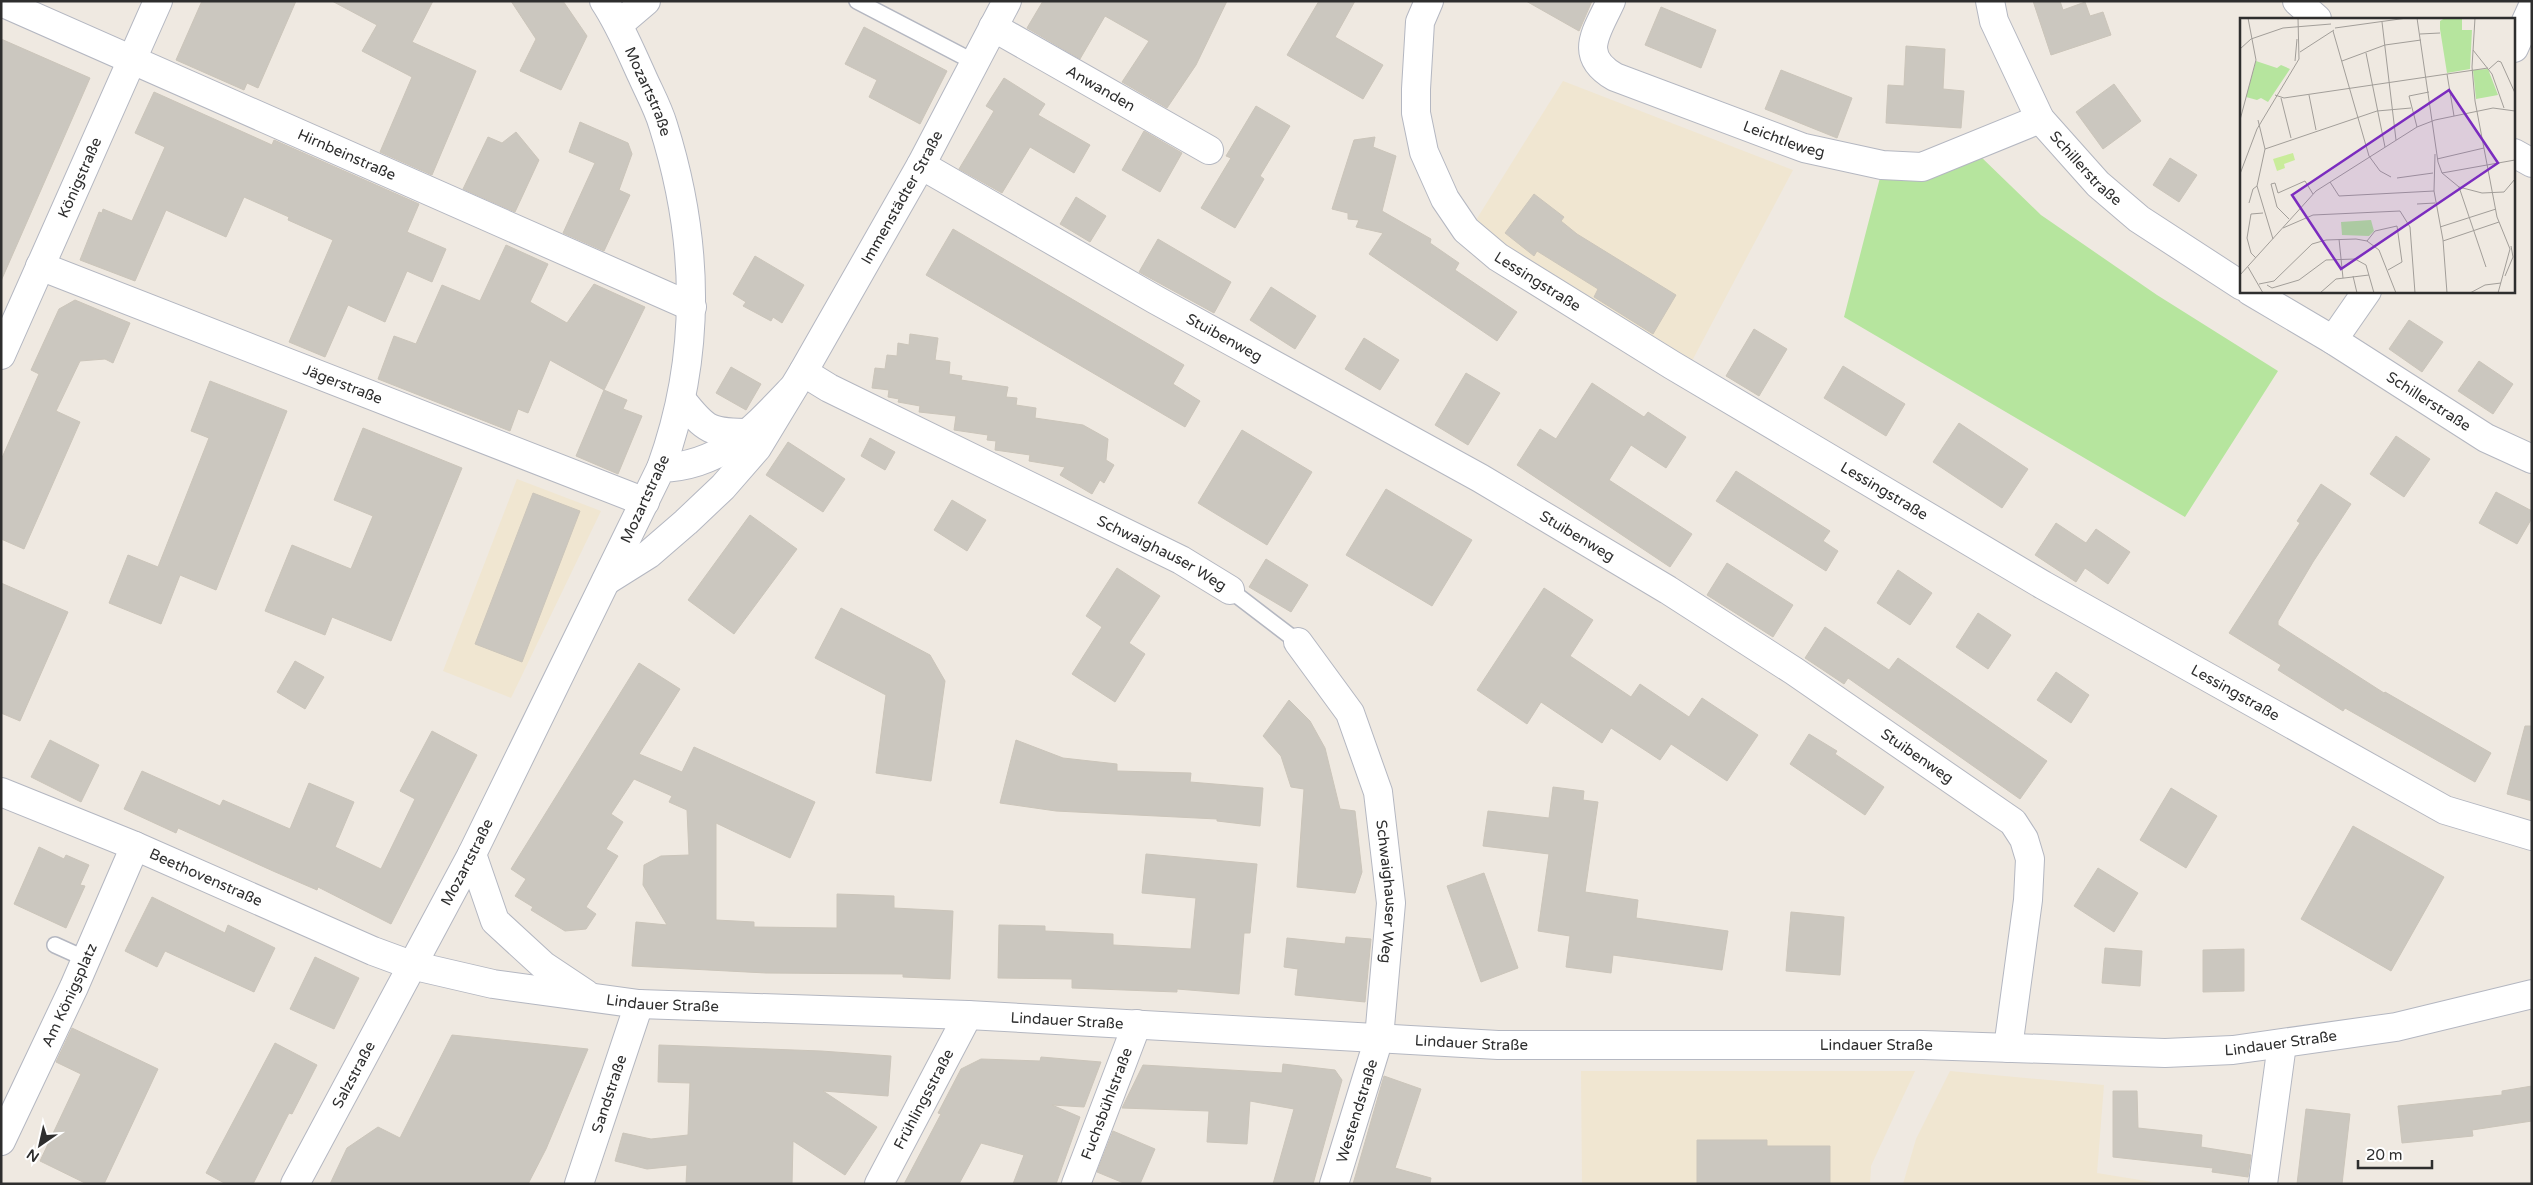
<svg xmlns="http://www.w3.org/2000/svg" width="2533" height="1185" viewBox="0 0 2533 1185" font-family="'Varela Round',sans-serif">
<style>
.education{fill:#f0e6d1}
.green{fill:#b6e59e}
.building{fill:#cbc7bf;stroke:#cbc5ba}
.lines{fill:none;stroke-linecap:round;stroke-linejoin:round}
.lane-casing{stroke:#b4b7c1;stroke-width:18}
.street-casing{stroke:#b4b7c1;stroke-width:30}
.secondary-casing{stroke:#b4b7c1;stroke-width:30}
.lane{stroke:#fff;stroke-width:15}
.street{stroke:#fff;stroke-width:28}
.secondary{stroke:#fff;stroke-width:28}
.labels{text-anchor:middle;stroke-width:4;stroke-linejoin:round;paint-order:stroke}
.street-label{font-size:15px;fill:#2e2e2e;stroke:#fff}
.inset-road{fill:none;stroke:#a29e99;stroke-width:1}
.view{fill:#7b2cbf;fill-opacity:0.15;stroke:#7b2cbf;stroke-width:2.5}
.inset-edge{fill:none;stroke:#2e2e2e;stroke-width:2.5}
</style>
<rect width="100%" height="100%" fill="#efe9e1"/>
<path class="education" d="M 1563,81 L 1793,170 L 1692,361 L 1508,248 L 1476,220 Z
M 517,479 L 601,511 L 511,698 L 443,671 Z
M 1581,1071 L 1915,1071 L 1871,1166 L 1870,1184 L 1582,1184 Z
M 1950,1071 L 2104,1085 L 2097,1173 L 2165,1184 L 1903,1184 L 1916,1139 Z"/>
<path class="green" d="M 1979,155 L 2041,215 L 2157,295 L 2278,371 L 2185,517 L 1844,317 L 1882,170 Z"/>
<path class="building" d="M 202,1 L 296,1 L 258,88 L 247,83 L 244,90 L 176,60 Z
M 332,1 L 433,1 L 412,42 L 476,71 L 432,175 L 380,152 L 412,77 L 362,51 L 377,25 Z
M 511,1 L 563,1 L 587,36 L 561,90 L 520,71 L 536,39 Z
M 1043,1 L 1227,1 L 1196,65 L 1167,108 L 1122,82 L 1149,41 L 1105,16 L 1080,59 L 1027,28 Z
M 1319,1 L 1355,1 L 1335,37 L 1383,65 L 1363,99 L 1287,55 Z
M 1526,1 L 1592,1 L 1579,31 Z
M 2033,1 L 2060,1 L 2063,10 L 2085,2 L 2090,16 L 2103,12 L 2111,35 L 2051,55 Z
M 1661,7 L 1716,30 L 1701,68 L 1645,45 Z
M 864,27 L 947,71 L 920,124 L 869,97 L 877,80 L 845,64 Z
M 1,39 L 90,78 L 1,281 Z
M 1906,46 L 1945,49 L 1943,89 L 1964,91 L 1961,128 L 1886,123 L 1888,85 L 1904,86 Z
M 1781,70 L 1852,98 L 1837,138 L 1765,109 Z
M 1004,78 L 1045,104 L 1038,115 L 1090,145 L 1074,173 L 1030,147 L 1002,193 L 959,169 L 994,111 L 986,106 Z
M 2114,84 L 2141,121 L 2103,149 L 2076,112 Z
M 154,92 L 272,145 L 274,140 L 419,204 L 407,232 L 446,249 L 432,282 L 407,271 L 385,322 L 348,305 L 325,357 L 289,342 L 333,240 L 288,220 L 289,217 L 244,197 L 226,237 L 166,210 L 135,281 L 80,260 L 99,212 L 102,213 L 103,209 L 132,221 L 165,147 L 135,133 Z
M 1256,106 L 1290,126 L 1260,176 L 1264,179 L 1235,228 L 1201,208 L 1231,158 L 1226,156 Z
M 580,122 L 628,143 L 632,154 L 619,190 L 630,195 L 604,251 L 563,233 L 595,163 L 569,152 Z
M 1144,131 L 1182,153 L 1160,192 L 1122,170 Z
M 516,132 L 539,160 L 515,212 L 463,189 L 488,137 L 502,143 Z
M 1375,137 L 1373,147 L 1396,156 L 1382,211 L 1431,239 L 1430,243 L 1459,263 L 1455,270 L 1517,312 L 1497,341 L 1369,254 L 1383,233 L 1356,227 L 1359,220 L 1348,219 L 1348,213 L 1332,209 L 1354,140 Z
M 2170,158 L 2197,175 L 2179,202 L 2153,185 Z
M 1534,194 L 1564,217 L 1561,221 L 1577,234 L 1676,295 L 1653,334 L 1594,297 L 1598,289 L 1537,251 L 1534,256 L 1505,233 Z
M 1076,197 L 1106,216 L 1090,242 L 1060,224 Z
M 953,229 L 1184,365 L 1173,384 L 1200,401 L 1185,427 L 926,275 Z
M 1158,239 L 1231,282 L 1214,313 L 1139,272 Z
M 506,245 L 548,264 L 530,302 L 567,323 L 594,284 L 645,307 L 604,390 L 627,400 L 623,409 L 642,416 L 618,474 L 576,456 L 604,390 L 550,360 L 528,413 L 518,409 L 510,431 L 378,379 L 394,336 L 416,344 L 442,285 L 480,301 Z
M 755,256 L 804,285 L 782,323 L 773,317 L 771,321 L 743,306 L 746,302 L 733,294 Z
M 1271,287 L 1316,316 L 1295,349 L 1250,320 Z
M 75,300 L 130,323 L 113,363 L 105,359 L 80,361 L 56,411 L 80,422 L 24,549 L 1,539 L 1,460 L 39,374 L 31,370 L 59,309 Z
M 2409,320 L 2443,342 L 2422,372 L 2389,349 Z
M 1754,329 L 1787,349 L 1759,396 L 1726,376 Z
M 910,334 L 938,338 L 935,360 L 950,362 L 949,374 L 962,376 L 961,380 L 1008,387 L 1006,397 L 1017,398 L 1016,405 L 1036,408 L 1035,418 L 1083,425 L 1108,439 L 1106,460 L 1114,465 L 1104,483 L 1100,480 L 1092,494 L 1060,475 L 1065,467 L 1029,461 L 1030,455 L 995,450 L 996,441 L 987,440 L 988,435 L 954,430 L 956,416 L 919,412 L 920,406 L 898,402 L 899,399 L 888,397 L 889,390 L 872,388 L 875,368 L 885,369 L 887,355 L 897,356 L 898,343 L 909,345 Z
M 1364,338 L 1399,360 L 1380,390 L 1345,369 Z
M 2479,361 L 2513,384 L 2493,414 L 2458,391 Z
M 1843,366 L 1905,404 L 1886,436 L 1824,398 Z
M 731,367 L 761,384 L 746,410 L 716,393 Z
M 1466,373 L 1500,393 L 1468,445 L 1435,425 Z
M 210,381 L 287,411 L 216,590 L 180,575 L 161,624 L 109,603 L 128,555 L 158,567 L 209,438 L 191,431 Z
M 1592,383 L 1644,417 L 1648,412 L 1686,437 L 1666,468 L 1631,445 L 1609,480 L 1692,534 L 1670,567 L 1517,465 L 1540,429 L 1556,439 Z
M 1959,423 L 2028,469 L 2002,508 L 1933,462 Z
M 363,428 L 462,468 L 391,641 L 332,617 L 325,635 L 265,611 L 292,545 L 351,569 L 373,516 L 334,500 Z
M 1242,430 L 1312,472 L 1267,545 L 1198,503 Z
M 2396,436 L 2430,459 L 2404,497 L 2370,474 Z
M 870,438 L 895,452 L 885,470 L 861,456 Z
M 788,442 L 845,479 L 823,512 L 766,475 Z
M 1736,471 L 1830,531 L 1823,541 L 1838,551 L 1826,571 L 1716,501 Z
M 2321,484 L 2351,504 L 2313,562 L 2278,621 L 2278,625 L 2384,693 L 2385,692 L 2491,753 L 2475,782 L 2345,708 L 2343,711 L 2278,670 L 2281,665 L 2229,633 L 2300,523 L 2297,521 Z
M 1386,489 L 1472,540 L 1432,606 L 1346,555 Z
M 2496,492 L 2532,511 L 2532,518 L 2517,544 L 2479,523 Z
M 533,493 L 580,511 L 522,662 L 475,644 Z
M 952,500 L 986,520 L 967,551 L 934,530 Z
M 750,515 L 797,549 L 734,634 L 688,600 Z
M 2056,523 L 2086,543 L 2096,529 L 2130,552 L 2108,584 L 2085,568 L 2076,582 L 2035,555 Z
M 1266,559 L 1308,585 L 1291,612 L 1249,587 Z
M 1727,563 L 1793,605 L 1773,637 L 1707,595 Z
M 1117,568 L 1160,596 L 1129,643 L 1145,654 L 1115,702 L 1072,674 L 1102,627 L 1086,616 Z
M 1898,570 L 1932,593 L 1910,625 L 1877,603 Z
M 1,583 L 68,612 L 20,721 L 1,713 Z
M 1544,588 L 1593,620 L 1570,656 L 1631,697 L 1640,684 L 1689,717 L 1702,698 L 1758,735 L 1727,781 L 1671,744 L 1660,760 L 1611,728 L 1602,743 L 1541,702 L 1527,724 L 1477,690 Z
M 841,608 L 930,655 L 945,681 L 931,781 L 876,773 L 886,695 L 815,658 Z
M 1978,613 L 2011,635 L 1988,669 L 1956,647 Z
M 1825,627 L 1889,670 L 1898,658 L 2047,761 L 2020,799 L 1848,678 L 1844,684 L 1805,658 Z
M 295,661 L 324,677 L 305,709 L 277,692 Z
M 639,663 L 680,689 L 639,754 L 682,772 L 694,747 L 815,802 L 790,858 L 716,823 L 716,920 L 754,922 L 754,927 L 837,928 L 837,894 L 894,896 L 894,908 L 953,911 L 950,979 L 903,977 L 903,974 L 766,973 L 632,966 L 636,922 L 667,925 L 643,885 L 644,865 L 661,856 L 689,855 L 687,810 L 669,802 L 672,796 L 634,779 L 611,814 L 623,822 L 606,849 L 618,856 L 586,907 L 596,914 L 586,929 L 565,931 L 531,910 L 533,907 L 515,896 L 526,879 L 511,869 Z
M 2056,672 L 2089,695 L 2071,723 L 2037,700 Z
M 1289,700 L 1310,721 L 1325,748 L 1340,809 L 1355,811 L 1362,872 L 1355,893 L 1297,887 L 1304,789 L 1291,787 L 1281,756 L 1263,736 Z
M 2525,726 L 2532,726 L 2532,801 L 2507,794 Z
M 432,731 L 477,755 L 391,924 L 318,887 L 317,890 L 273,871 L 178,828 L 176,833 L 124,809 L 142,771 L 220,806 L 223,800 L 290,829 L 309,783 L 354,802 L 335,847 L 381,869 L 415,799 L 400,791 Z
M 1809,734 L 1837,751 L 1835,754 L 1884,787 L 1865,815 L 1790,764 Z
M 50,740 L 99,765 L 81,802 L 31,777 Z
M 1016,740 L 1063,758 L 1117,764 L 1117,771 L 1191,773 L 1190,782 L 1263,788 L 1260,826 L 1217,821 L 1217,819 L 1056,811 L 1000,803 Z
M 1553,787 L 1584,791 L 1583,800 L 1598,802 L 1585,892 L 1638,900 L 1636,918 L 1728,931 L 1722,970 L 1613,955 L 1611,973 L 1566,967 L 1570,936 L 1538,931 L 1549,854 L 1483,846 L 1488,811 L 1549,818 Z
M 2171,788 L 2217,816 L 2186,868 L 2140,840 Z
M 2353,826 L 2444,877 L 2391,971 L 2301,919 Z
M 39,847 L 64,859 L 66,855 L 89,865 L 80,885 L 85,886 L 66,928 L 14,904 Z
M 1146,854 L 1257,864 L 1250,933 L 1244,933 L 1239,994 L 1177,989 L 1177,992 L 1072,988 L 1072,979 L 998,978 L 999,925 L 1045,926 L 1045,931 L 1113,934 L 1113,945 L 1191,949 L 1196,898 L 1142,893 Z
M 2098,868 L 2138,893 L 2114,932 L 2074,906 Z
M 1484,873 L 1518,968 L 1481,982 L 1447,886 Z
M 152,897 L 225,933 L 228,925 L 275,948 L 254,992 L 165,951 L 157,967 L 125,951 Z
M 1791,912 L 1844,917 L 1840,975 L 1786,971 Z
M 1346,937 L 1371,939 L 1365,1002 L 1295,995 L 1298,969 L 1284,967 L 1287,938 L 1345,944 Z
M 2105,948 L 2142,951 L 2140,986 L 2102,983 Z
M 2244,949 L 2244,991 L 2203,992 L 2203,950 Z
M 315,957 L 359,978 L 334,1029 L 290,1009 Z
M 72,1028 L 158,1069 L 104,1184 L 87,1184 L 40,1161 L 81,1074 L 56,1062 Z
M 452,1035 L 588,1049 L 546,1149 L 528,1184 L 330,1184 L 347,1148 L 378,1127 L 400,1138 Z
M 275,1043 L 317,1065 L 292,1114 L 289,1113 L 253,1184 L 226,1184 L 206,1173 Z
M 659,1045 L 821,1051 L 891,1056 L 888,1096 L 823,1091 L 877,1127 L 845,1175 L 793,1141 L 792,1184 L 686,1184 L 687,1165 L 647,1169 L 615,1161 L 623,1133 L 651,1139 L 688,1135 L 690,1083 L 658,1082 Z
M 1041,1057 L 1101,1062 L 1084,1107 L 1052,1105 L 1080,1117 L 1056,1184 L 1013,1184 L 1024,1155 L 981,1143 L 959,1184 L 904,1184 L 941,1114 L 938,1113 L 961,1069 L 981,1059 L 1040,1061 Z
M 1283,1064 L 1335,1070 L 1342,1080 L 1313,1184 L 1273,1184 L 1294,1109 L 1250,1101 L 1247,1144 L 1207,1142 L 1209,1111 L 1122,1108 L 1143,1065 L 1282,1073 Z
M 1384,1076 L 1421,1089 L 1395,1168 L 1431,1178 L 1430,1184 L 1353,1184 Z
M 2532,1086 L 2532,1121 L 2472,1130 L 2473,1136 L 2402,1143 L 2398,1106 L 2502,1095 L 2502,1091 Z
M 2113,1091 L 2137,1091 L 2138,1128 L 2202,1135 L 2201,1147 L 2251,1155 L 2248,1177 L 2212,1172 L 2213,1168 L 2113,1157 Z
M 2306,1109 L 2350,1114 L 2342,1184 L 2297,1184 Z
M 1113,1131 L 1155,1149 L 1140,1184 L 1126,1184 L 1097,1172 Z
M 1697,1140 L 1767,1140 L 1767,1146 L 1830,1146 L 1830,1184 L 1697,1184 Z"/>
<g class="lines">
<defs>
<path id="lane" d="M 857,1 L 974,62
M 1230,590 L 1298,642
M 55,945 L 86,959"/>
<g id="street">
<path id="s1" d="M 604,1 C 620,25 630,50 642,76 C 649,92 658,108 663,125 C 699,239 702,355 661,468"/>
<path id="s2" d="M 1429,1 L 1420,22 L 1416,89 L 1416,113 L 1424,152 L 1445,199 L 1466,230 L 1498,257 L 1672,365 L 2043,585 L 2445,810 L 2532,836"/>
<path id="s3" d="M 1611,1 C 1597,32 1577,55 1615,77 L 1804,148 L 1882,165 L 1922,167 L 2040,119"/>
<path id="s4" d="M 1990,1 L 1994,21 L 2040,119 L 2098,184 L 2139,219 L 2242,286"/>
<path d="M 2297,1 L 2317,19"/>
<path id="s5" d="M 1,2 L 692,307"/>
<path d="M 619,24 L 646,1"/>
<path id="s6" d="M 993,27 L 1209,150"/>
<path d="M 2514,48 L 2532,8"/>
<path d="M 2514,153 L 2532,163"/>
<path id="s7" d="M 921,165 L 1156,300 L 1480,478 L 1668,590 L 1794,671 L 2013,822 L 2024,839 L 2030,859 L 2028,900 L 2008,1048"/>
<path id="s8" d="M 40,266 L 645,502"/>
<path id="s9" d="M 2250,291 L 2333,340 L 2486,438 L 2532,459"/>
<path d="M 2333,340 L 2367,291"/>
<path id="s10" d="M 803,372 L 829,388 L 1181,560 L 1230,590"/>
<path d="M 682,400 C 706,431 711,433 750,433"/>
<path id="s11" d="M 1298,642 L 1350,713 L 1378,792 L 1391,903 L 1379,1038 L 1334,1184"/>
<path id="s12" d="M 1,1141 L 74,987 L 135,846"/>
<path id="s13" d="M 579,1184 L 639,1004"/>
<path id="s14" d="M 879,1184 L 968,1015"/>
<path id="s15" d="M 1076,1184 L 1137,1024"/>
<path d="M 2263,1184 L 2282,1044"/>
</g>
<g id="secondary">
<path id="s16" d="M 1,355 L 158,1"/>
<path id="s17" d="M 606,581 L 649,554 L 686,522 L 723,487 L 757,448 L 803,372 L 921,165 L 1007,1"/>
<path id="s18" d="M 1,792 L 135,846 L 373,951 L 411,965 L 493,984 L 639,1004 L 968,1015 L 1498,1045 L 1923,1045 L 2165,1053 L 2233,1050 L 2396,1027 L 2532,994"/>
<path d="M 472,854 L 495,921 L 544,966 L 586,994"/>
<path id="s19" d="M 295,1184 L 472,854 L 661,468 C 721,466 753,430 792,389"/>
</g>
</defs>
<use href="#lane" class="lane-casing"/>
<use href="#street" class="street-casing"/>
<use href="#secondary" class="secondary-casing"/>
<use href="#lane" class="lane"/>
<use href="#street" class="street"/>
<use href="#secondary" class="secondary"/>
</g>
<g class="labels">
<g class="street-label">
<text dy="5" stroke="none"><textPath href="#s6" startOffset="124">Anwanden</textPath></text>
<text dy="5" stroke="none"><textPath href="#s1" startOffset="101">Mozartstraße</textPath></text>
<text dy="5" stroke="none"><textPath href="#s3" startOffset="269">Leichtleweg</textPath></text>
<text dy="5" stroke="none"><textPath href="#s5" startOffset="378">Hirnbeinstraße</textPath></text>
<text dy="5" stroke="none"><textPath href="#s4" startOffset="196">Schillerstraße</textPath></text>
<text dy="5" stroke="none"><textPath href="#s16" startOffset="194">Königstraße</textPath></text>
<text dy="5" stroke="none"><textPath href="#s17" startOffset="492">Immenstädter Straße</textPath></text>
<text dy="5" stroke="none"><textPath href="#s2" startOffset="331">Lessingstraße</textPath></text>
<text dy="5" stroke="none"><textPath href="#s7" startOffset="349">Stuibenweg</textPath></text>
<text dy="5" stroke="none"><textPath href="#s8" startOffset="325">Jägerstraße</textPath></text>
<text dy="5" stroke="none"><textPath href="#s9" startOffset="210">Schillerstraße</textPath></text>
<text dy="5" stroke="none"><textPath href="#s2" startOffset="736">Lessingstraße</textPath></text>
<text transform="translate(645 499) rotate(-65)" y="5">Mozartstraße</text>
<text dy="5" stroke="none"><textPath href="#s7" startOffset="754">Stuibenweg</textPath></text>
<text dy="5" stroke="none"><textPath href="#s10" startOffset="402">Schwaighauser Weg</textPath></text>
<text dy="5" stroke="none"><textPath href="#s2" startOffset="1141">Lessingstraße</textPath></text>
<text dy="5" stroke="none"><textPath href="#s7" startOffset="1159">Stuibenweg</textPath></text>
<text dy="5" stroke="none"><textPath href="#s19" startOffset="365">Mozartstraße</textPath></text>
<text dy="5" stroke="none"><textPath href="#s18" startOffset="222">Beethovenstraße</textPath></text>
<text dy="5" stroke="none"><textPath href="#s11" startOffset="272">Schwaighauser Weg</textPath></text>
<text dy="5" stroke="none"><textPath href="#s12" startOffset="161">Am Königsplatz</textPath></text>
<text dy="5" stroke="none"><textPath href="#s18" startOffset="700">Lindauer Straße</textPath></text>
<text dy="5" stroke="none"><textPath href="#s18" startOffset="1105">Lindauer Straße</textPath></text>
<text dy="5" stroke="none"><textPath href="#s18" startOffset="1510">Lindauer Straße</textPath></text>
<text dy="5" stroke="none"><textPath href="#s18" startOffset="2320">Lindauer Straße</textPath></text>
<text dy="5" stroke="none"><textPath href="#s18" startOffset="1915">Lindauer Straße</textPath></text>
<text dy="5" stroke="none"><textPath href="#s19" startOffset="124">Salzstraße</textPath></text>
<text dy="5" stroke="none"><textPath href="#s13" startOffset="95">Sandstraße</textPath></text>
<text dy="5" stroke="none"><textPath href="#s14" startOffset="96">Frühlingsstraße</textPath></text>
<text dy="5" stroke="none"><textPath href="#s15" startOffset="86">Fuchsbühlstraße</textPath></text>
<text transform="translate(1357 1111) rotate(-73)" y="5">Westendstraße</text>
</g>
</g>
<g transform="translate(2240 18)">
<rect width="275" height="275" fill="#efe9e1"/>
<path d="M 205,0 L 222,0 L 222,12 L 232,12 L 230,51 L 207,55 L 200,11 L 200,3 ZM 16,43 L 37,50 L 41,47 L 50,51 L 28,84 L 21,80 L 17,82 L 6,79 ZM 248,51 L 258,77 L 236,81 L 233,52 ZM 131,202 L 134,213 L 129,218 L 102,217 L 101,204 Z" fill="#b6e59e"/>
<path d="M 53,135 L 55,142 L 44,146 L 45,150 L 37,153 L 33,141 Z" fill="#c9ec9a"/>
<path class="inset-road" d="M 177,0 L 198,144 L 202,155 L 219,169 L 242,175 L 264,174 L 275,161M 235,0 L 232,49 L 235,83 L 257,199 L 270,231 L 258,275M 142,4 L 156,122M 95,10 L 167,0M 93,13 L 129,138 L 140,153 L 151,159M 180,16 L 200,15M 0,31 L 11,21 L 43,10 L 91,6M 233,32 L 252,56 L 264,90M 60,34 L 94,12M 126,35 L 145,129M 55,43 L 57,21M 102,43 L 145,27 L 181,22M 249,51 L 258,43 L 261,44 L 275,75M 207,56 L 214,98M 35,77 L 44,80 L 248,50M 69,77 L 76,112M 41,80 L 51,120M 0,102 L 16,42 L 8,0M 18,102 L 25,131 L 17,168 L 33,221M 177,109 L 169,78 L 189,74M 25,131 L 137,93 L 171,90M 195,136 L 194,173 L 203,222 L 207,275M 197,141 L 244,130M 202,155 L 275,142M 0,156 L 17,111 L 59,41 L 58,0M 157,160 L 193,155M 90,164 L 99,178 L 194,173M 219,169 L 246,249M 38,175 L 35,165 L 31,166 L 37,189 L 49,201M 38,175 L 65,163 L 73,176M 9,185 L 13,171 L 17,168M 177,186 L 195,185M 200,209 L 256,191M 43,210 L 73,197 L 160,193 L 170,209 L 175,275M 99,221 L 103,260M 127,223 L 135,213 L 157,208 L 162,244 L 148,252M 203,223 L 259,204M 16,240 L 11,235 L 7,220 L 11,196 L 23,195M 8,249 L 23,275M 0,257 L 76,173 L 177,109 L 195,102 L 253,90 L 275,93M 113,258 L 117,275M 265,258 L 273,239 L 271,228M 19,266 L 34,263 L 72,226 L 86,222 L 116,221 L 127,223 L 139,232 L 156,275M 27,267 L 32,270 L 59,262 L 86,242 L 115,241 L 126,247 L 134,275M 80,275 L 96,261 L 129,257M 230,275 L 245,267 L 261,265"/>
<path class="view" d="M 209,72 L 258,145 L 101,251 L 52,177 Z"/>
<rect width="275" height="275" class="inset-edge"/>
</g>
<rect width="2533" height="1185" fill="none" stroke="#2e2e2e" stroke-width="5"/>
<g transform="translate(40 1145) rotate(214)" stroke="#ffffff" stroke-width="4" paint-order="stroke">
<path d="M0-4L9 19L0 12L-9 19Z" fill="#2e2e2e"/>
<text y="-8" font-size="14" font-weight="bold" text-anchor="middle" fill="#2e2e2e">N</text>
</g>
<path d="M2358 1160v8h74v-8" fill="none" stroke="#2e2e2e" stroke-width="2.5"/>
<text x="2366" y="1160" font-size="15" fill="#2e2e2e" stroke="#ffffff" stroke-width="4" paint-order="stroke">20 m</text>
</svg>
